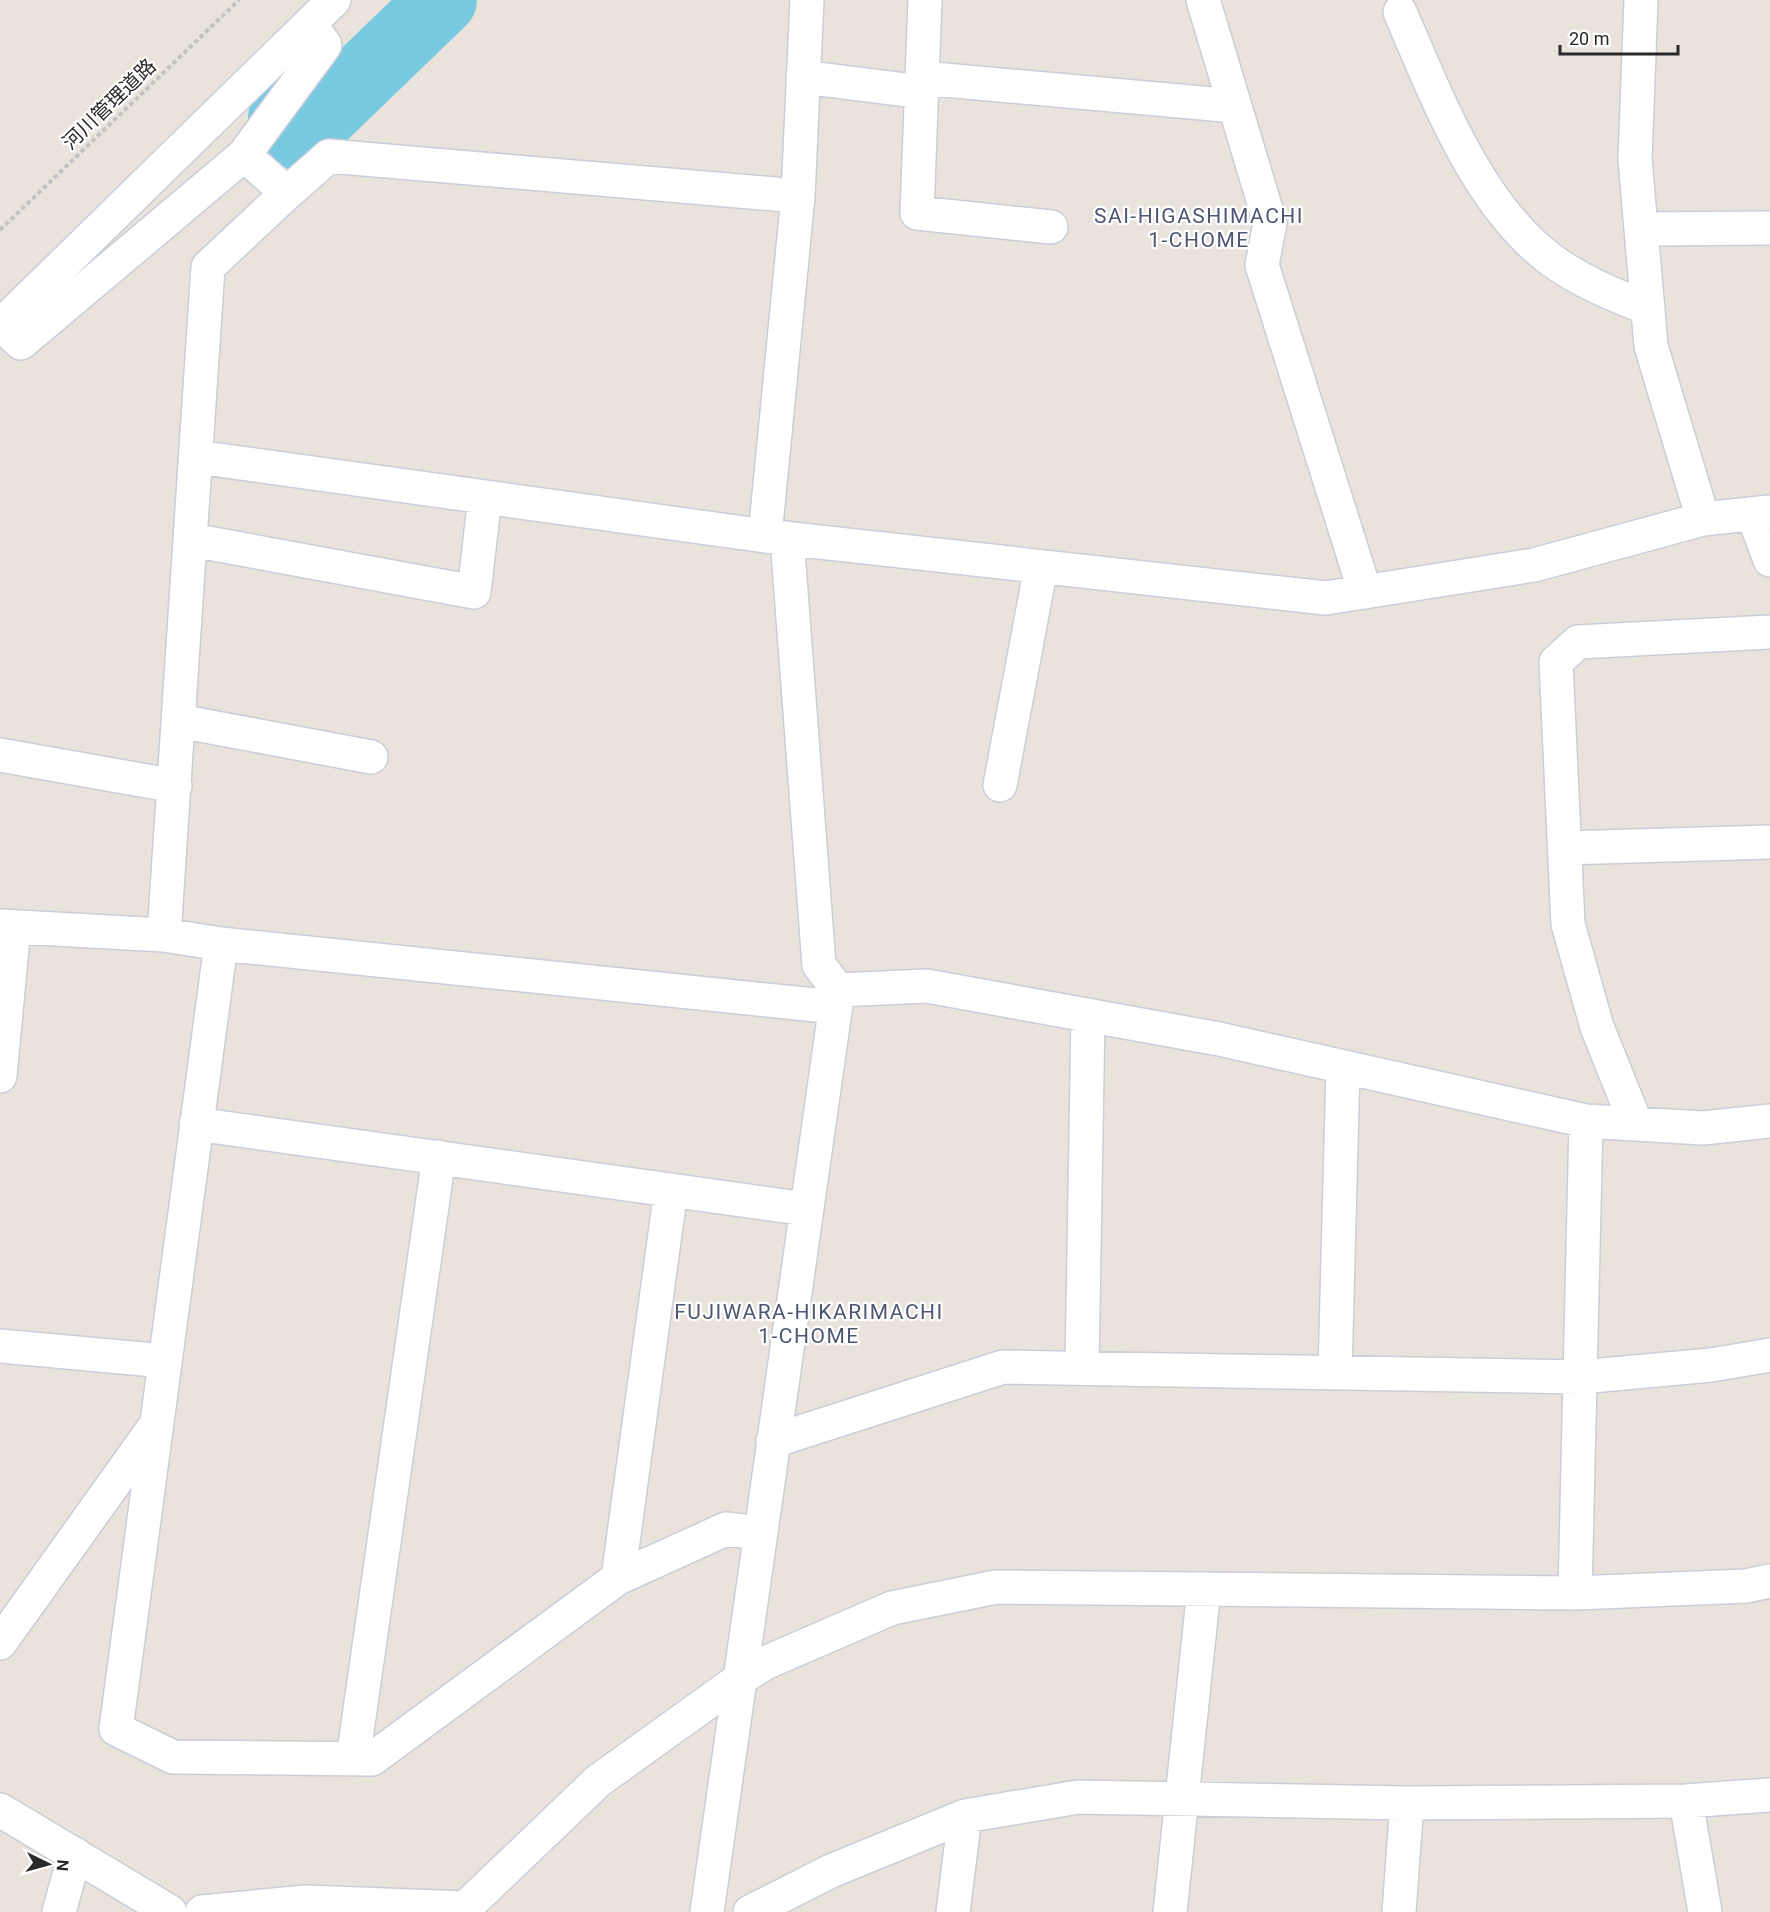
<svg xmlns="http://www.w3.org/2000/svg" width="1770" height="1912" viewBox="0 0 1770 1912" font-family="Roboto,'Noto Sans JP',sans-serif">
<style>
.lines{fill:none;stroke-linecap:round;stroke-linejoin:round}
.river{stroke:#79c9e1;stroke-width:70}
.street-casing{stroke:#caced9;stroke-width:36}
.secondary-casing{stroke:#caced9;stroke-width:36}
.path{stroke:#c3c3c3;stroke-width:4;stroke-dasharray:4.5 3;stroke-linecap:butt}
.street{stroke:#fff;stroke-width:33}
.secondary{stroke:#fff;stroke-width:33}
.labels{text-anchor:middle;stroke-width:4.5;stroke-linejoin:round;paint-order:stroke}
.street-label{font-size:20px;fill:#292929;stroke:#fff}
.neighbourhood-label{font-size:21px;letter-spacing:1.5px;fill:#4e5674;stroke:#fff}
</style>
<rect width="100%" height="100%" fill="#eae3dc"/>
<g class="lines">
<path class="river" d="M 283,117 L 301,136 L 442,0"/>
<defs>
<path id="street" d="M 925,0 L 917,213 L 1051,227
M 1203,0 L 1270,223 L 1262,265 L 1365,592
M 1641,0 L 1635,159 L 1651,346 L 1703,519
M 1400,12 C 1436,95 1476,203 1550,259 C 1580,281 1613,295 1648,308
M 803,77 L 922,92
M 922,78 L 1235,106
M 287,193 L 329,156 L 798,196
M 1641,229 L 1770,228
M 1,325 L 21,343 L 244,155
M 197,457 L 765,536 L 1326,598 L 1534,565 L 1703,519 L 1770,512
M 1753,514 L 1770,560
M 765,536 L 798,196 L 807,0
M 192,540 L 474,592 L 485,497
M 179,721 L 371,757
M 0,755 L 175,786
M 1000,785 L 1041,567
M 1565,848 L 1770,842
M 0,926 L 164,935 L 221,944 L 835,1007
M 164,935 L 208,267 L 287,193 L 244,155 L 325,45 L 310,24
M 221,944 L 116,1729 L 173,1757 L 372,1759 L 618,1578 L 726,1529 L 760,1533
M 838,990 L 927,986 L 1219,1039 L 1586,1121 L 1703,1128 L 1770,1121
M 0,1076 L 14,927
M 196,1124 L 806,1209
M 1636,1124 L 1597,1027 L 1568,924 L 1556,662 L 1578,642 L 1770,632
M 0,1346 L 165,1361
M 1082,1368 L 1088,1015
M 1335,1373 L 1343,1068
M 773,1441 L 1003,1367 L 1580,1377 L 1711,1365 L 1770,1355
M 618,1578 L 671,1190
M 1575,1593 L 1586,1121
M 0,1643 L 153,1429
M 353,1759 L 439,1157
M 1686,1801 L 1705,1912
M 59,1912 L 75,1854
M 202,1912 L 305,1902 L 465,1908
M 461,1912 L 598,1781 L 740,1679 L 765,1663 L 892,1608 L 996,1587 L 1575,1593 L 1746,1586 L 1770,1581
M 707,1912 L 838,990 L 819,965 L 787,538
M 750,1912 L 831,1871 L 965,1816 L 1078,1797 L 1407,1803 L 1686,1801 L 1770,1795
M 953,1912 L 965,1816
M 1170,1912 L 1204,1589
M 1399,1912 L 1407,1803"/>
<path id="secondary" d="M 0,326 L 334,0
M 0,1810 L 170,1912"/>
</defs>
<use href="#street" class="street-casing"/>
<use href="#secondary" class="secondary-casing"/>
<path class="path" d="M 0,230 L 239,0"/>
<use href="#street" class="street"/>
<use href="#secondary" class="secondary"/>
</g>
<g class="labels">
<g class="street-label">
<text transform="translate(109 104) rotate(-44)" y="7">河川管理道路</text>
</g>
<g class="neighbourhood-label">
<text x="1199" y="223">SAI-HIGASHIMACHI<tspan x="1199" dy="24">1-CHOME</tspan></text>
<text x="809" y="1319">FUJIWARA-HIKARIMACHI<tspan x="809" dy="24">1-CHOME</tspan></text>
</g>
</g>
<g transform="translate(48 1864) rotate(95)" stroke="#ffffff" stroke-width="4.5" paint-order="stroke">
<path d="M0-4.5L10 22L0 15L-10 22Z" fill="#292929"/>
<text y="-9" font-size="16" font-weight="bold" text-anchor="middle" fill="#292929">N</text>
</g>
<path d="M1560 45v9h118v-9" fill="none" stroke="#292929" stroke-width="3"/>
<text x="1569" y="45" font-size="18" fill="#292929" stroke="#ffffff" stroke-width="4.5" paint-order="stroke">20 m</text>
</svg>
